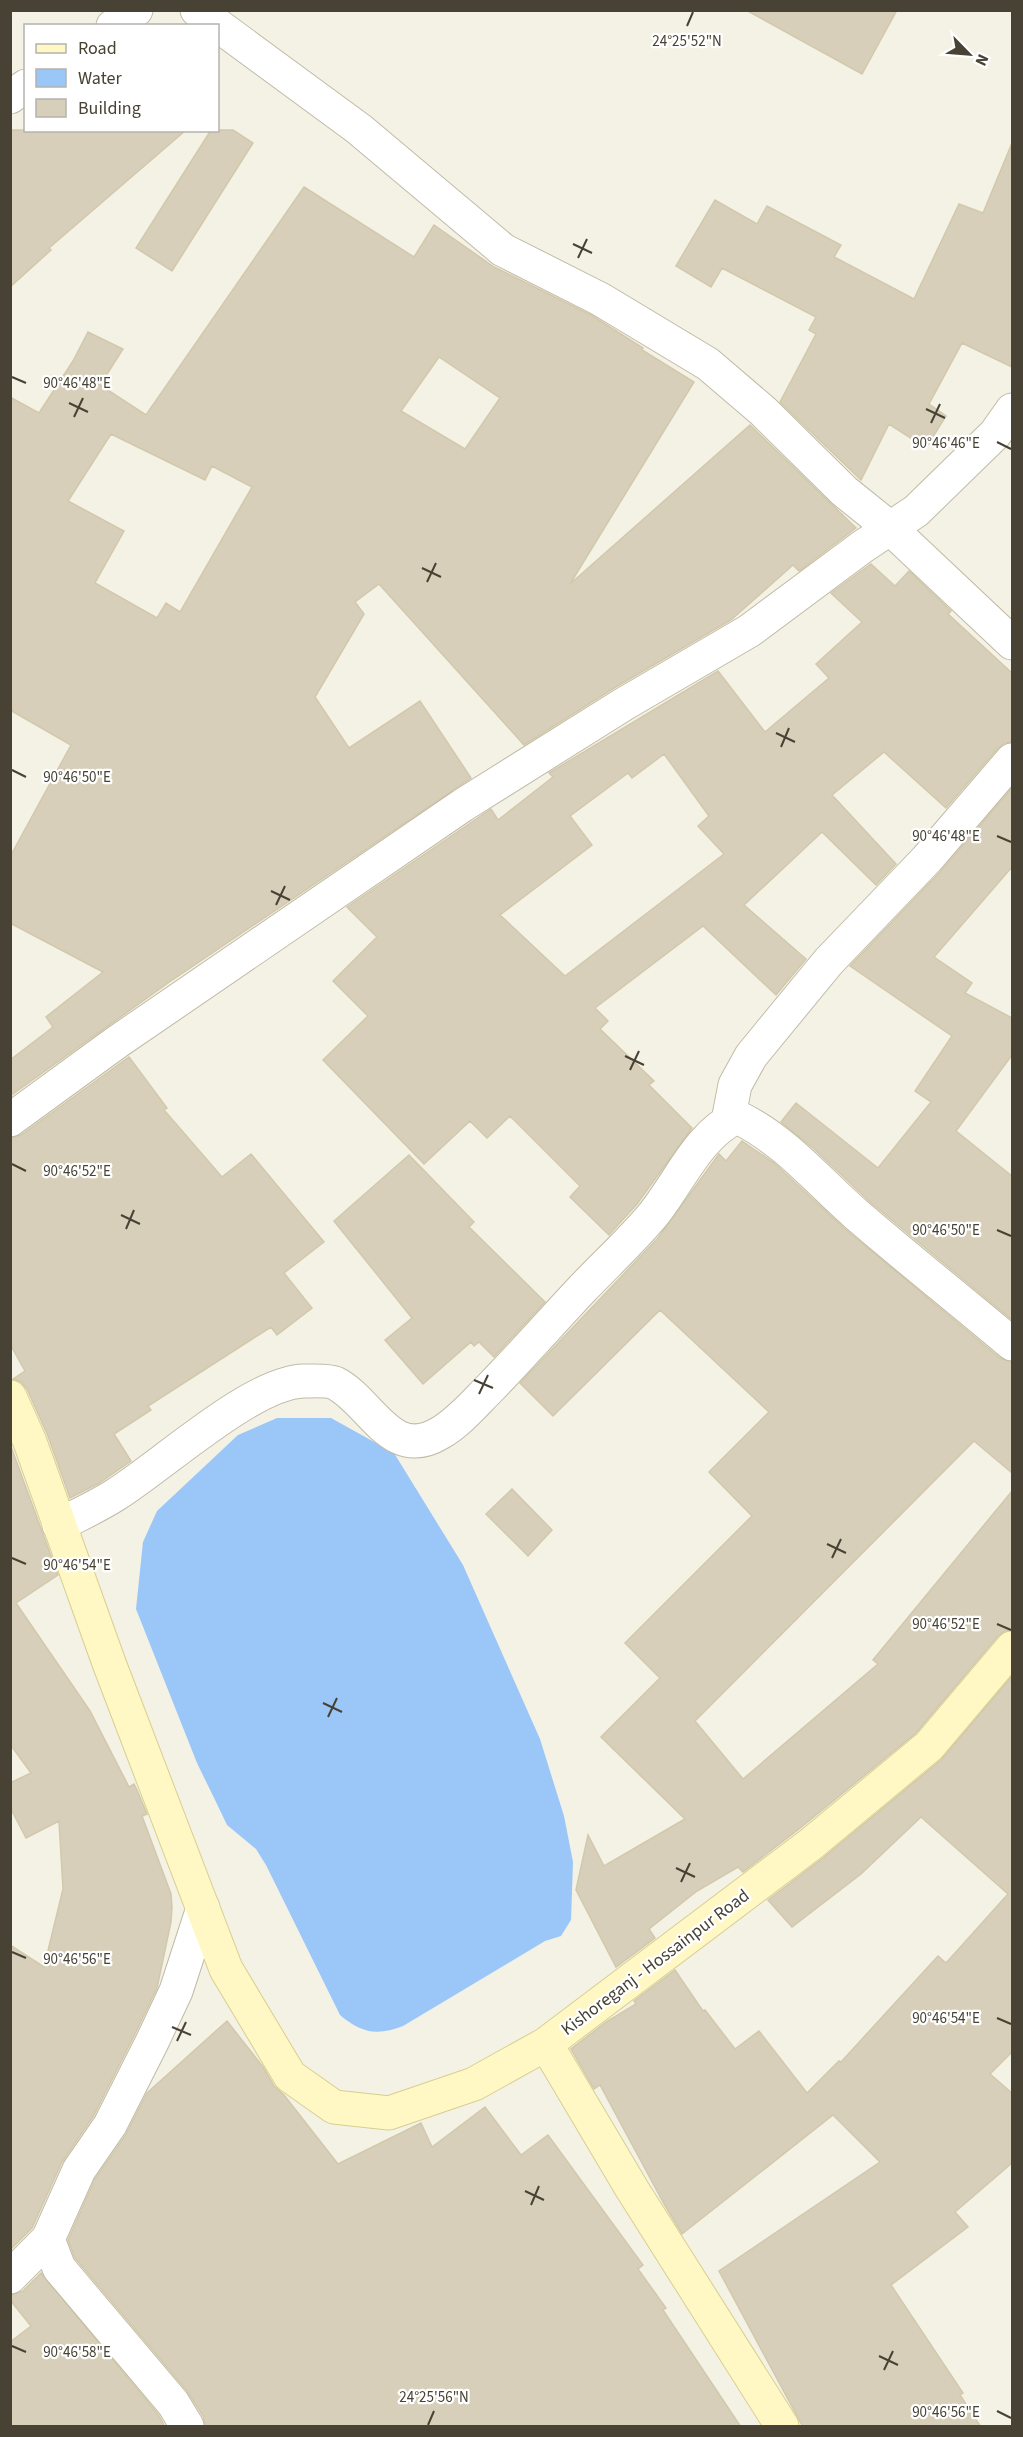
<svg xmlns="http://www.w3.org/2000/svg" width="1023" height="2437" viewBox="0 0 1023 2437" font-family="'Source Sans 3',sans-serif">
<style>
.water{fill:#9ac6f8}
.building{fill:#d7cfb9;stroke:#d2c8ab;stroke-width:1.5;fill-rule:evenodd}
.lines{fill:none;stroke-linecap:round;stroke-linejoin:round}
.minor-casing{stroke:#c1bba6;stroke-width:35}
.tertiary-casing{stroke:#c1bba6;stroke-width:35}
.secondary-casing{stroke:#d8cf8f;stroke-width:35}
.minor{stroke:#fff;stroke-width:33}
.tertiary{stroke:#fff;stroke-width:33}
.secondary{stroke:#fff8c4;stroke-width:33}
.ticks{fill:none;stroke:#474234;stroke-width:2}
.labels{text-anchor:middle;stroke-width:4.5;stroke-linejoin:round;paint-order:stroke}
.street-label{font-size:18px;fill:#474234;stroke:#fff}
.ticks-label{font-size:15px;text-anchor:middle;fill:#474234;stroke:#fff;stroke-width:4.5;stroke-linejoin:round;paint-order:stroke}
</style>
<rect width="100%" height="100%" fill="#f4f1e5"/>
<path class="water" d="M 277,1418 L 331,1418 L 394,1453 L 463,1565 L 540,1739 L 564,1816 L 573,1862 L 571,1920 L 561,1936 L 545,1941 L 403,2026 C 377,2036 361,2033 340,2015 L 266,1865 L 256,1849 L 227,1825 L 217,1804 L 197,1763 L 136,1609 L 143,1542 L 157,1511 L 238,1435 Z"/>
<path class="building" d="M 746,10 L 897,10 L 862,74 Z
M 10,130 L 186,130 L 49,248 L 51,250 L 10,287 Z
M 211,130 L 233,130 L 253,143 L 172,271 L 136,248 Z
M 1012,143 L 1012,367 L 962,343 L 929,404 L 946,416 L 926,448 L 889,424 L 861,480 L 780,402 L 816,334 L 809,330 L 816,317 L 722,268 L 711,287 L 676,266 L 715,200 L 757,224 L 767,206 L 841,245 L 834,257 L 914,299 L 959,204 L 983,213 Z
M 304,187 L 414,257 L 434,225 L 494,267 L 591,315 L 643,348 L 642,350 L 694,382 L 570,584 L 750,425 L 856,528 L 799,571 L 793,565 L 731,620 L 614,688 L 524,745 L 379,584 L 355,602 L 364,614 L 315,697 L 349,748 L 420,701 L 471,778 L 168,983 L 10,1096 L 10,1060 L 53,1027 L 46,1017 L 103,972 L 10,923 L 10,857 L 71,745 L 10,710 L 10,397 L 39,413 L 73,361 L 88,332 L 123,349 L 100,385 L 146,415 ZM 439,357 L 500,398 L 465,449 L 401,411 ZM 111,434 L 205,480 L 212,466 L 252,487 L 180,612 L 166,603 L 157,618 L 95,583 L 124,531 L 68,501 Z
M 871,564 L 895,586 L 909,571 L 951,611 L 948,614 L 1012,673 L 1012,742 L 1005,743 L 998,748 L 946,808 L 884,752 L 832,795 L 896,864 L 876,885 L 822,832 L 744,905 L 806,959 L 776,995 L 703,926 L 595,1008 L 608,1021 L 600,1029 L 654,1081 L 649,1085 L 692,1128 L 637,1204 L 609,1235 L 570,1197 L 580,1186 L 510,1116 L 487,1138 L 470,1121 L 424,1164 L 323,1060 L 368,1016 L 333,981 L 377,937 L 347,907 L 491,809 L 498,820 L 553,777 L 549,773 L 718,671 L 765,732 L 829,678 L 816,664 L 862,622 L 831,593 ZM 664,754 L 709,816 L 698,826 L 724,854 L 565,976 L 500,915 L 592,845 L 570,816 L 628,773 L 632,778 Z
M 1012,788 L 1012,867 L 934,957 L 972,983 L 965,993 L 1012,1018 L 1012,1055 L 956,1131 L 1012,1176 L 1012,1320 L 869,1201 L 813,1148 L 781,1122 L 796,1103 L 878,1168 L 931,1102 L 915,1091 L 952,1036 L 850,966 L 941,871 Z
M 129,1057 L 167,1108 L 164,1110 L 222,1177 L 251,1154 L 324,1242 L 284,1273 L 312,1308 L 277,1335 L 271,1327 L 148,1406 L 151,1410 L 114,1434 L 131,1461 L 99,1483 L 70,1498 L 48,1436 L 27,1389 L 21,1382 L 13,1379 L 25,1371 L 10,1344 L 10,1138 L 21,1135 Z
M 742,1141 L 774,1163 L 845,1229 L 1000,1358 L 1012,1362 L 1012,1473 L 974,1441 L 695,1721 L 743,1779 L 878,1664 L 873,1660 L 1012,1491 L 1012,1630 L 1005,1631 L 998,1636 L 916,1733 L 799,1829 L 743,1872 L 738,1867 L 697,1891 L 649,1929 L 655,1938 L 616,1967 L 576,1890 L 588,1835 L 604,1866 L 685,1819 L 601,1737 L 660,1678 L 625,1643 L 752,1516 L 709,1472 L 769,1412 L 660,1310 L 553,1416 L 520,1383 L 658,1238 L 719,1154 L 726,1161 Z
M 409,1155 L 474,1222 L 469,1227 L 545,1302 L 494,1357 L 479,1342 L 474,1346 L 471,1342 L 423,1384 L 385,1340 L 412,1318 L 334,1221 Z
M 10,1444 L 58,1575 L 16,1603 L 90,1711 L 129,1787 L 134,1784 L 137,1790 L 147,1814 L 142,1816 L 171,1894 L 172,1907 L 171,1922 L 157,1988 L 135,2034 L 94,2115 L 62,2162 L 32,2228 L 10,2250 L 10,1945 L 44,1967 L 63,1889 L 59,1821 L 26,1838 L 10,1807 L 10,1783 L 31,1773 L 10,1744 Z
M 512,1489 L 552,1530 L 528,1556 L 486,1514 Z
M 1012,1676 L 1012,2052 L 990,2074 L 1012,2093 L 1012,2163 L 955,2212 L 968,2227 L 891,2285 L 963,2393 L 960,2395 L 981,2427 L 803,2427 L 719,2271 L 880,2162 L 833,2115 L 682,2234 L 664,2204 L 600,2085 L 594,2089 L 571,2049 L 606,2022 L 636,2004 L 634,2001 L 675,1970 L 703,2011 L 705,2010 L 735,2049 L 759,2031 L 807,2093 L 839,2061 L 841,2062 L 938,1956 L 946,1963 L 1008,1894 L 921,1817 L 861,1874 L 792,1927 L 768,1900 L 823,1858 L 941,1760 Z
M 227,2021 L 263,2067 L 274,2086 L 284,2095 L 338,2164 L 421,2123 L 432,2147 L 485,2107 L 521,2155 L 548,2135 L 643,2265 L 638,2269 L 666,2308 L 663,2310 L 741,2427 L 206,2427 L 203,2416 L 187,2391 L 75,2258 L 68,2240 L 95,2179 L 125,2136 L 147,2093 Z
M 41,2273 L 158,2414 L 165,2427 L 10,2427 L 10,2342 L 31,2326 L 10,2300 L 10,2295 L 23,2291 Z"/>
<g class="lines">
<defs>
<path id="minor" d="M 197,10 L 359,129 L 503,250 L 600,299 L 708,364 L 763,411 L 844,491 L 890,528 L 1012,643
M 113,26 L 136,10
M 10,97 L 26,86
M 10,1120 L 117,1042 L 463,805 L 624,704 L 749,631 L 862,547 L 916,511 L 995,434 L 1012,410
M 728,1121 L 735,1085 L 751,1056 L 769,1034 L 829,961 L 927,859 L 1012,760
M 59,1525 C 78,1515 98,1506 115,1495 C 162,1466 252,1382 304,1381 C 313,1381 328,1380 335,1383 C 371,1401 391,1463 440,1433 C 459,1422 475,1403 490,1388 C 522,1355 552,1321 583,1288 C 606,1264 631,1241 652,1216 C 678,1185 698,1134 737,1117 C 784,1139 819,1182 857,1215 C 908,1259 961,1301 1012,1344"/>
<path id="tertiary" d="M 10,2277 L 48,2239
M 187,2426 L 173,2403 L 59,2268 L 48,2239 L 79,2170 L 110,2125 L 152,2042 L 176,1991 L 203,1908"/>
<path id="secondary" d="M 10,1397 L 30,1442 L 109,1663 L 226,1969 L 290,2076 L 334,2107 L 389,2113 L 474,2084 L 546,2044 L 811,1844 L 929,1746 L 1012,1648
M 546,2044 L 632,2189 L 782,2426"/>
</defs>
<use href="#minor" class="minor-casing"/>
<use href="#tertiary" class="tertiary-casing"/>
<use href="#secondary" class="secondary-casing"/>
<use href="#minor" class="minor"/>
<use href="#tertiary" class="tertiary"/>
<use href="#secondary" class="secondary"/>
</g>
<path class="ticks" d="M 687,26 L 693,12M 573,244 L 592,253M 578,258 L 587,239M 12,377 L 26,383M 69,403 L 88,412M 926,409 L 945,418M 74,417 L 83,398M 931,423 L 940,404M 997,442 L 1011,449M 422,568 L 441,577M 427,582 L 436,563M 776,733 L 795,742M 781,747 L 789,728M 12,770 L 26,777M 997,836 L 1011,842M 271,891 L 290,900M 276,905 L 285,886M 625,1056 L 644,1065M 630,1070 L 639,1051M 12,1164 L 26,1171M 121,1215 L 140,1224M 126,1229 L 134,1210M 997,1230 L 1011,1236M 474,1380 L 493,1388M 479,1394 L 488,1375M 827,1544 L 846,1553M 12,1558 L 26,1564M 832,1558 L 841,1539M 997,1624 L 1011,1630M 323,1703 L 342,1712M 328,1717 L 337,1698M 676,1868 L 695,1877M 681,1882 L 690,1863M 12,1952 L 26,1958M 997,2018 L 1011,2024M 172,2027 L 191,2035M 177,2041 L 186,2022M 525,2191 L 544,2200M 531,2205 L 539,2186M 12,2346 L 26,2352M 879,2356 L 898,2365M 884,2370 L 893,2351M 997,2411 L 1011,2418M 428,2425 L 434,2411"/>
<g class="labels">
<g class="street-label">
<text transform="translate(655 1962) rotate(-37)" y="6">Kishoreganj - Hossainpur Road</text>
</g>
</g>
<g class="ticks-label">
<text x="687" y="46">24°25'52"N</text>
<text x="77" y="388">90°46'48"E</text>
<text x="946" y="448">90°46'46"E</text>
<text x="77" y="782">90°46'50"E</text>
<text x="946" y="841">90°46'48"E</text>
<text x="77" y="1176">90°46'52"E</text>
<text x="946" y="1235">90°46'50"E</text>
<text x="77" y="1570">90°46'54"E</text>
<text x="946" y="1629">90°46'52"E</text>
<text x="77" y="1964">90°46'56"E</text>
<text x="946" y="2023">90°46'54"E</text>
<text x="77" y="2357">90°46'58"E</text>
<text x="434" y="2402">24°25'56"N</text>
<text x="946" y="2417">90°46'56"E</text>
</g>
<rect width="1023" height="2437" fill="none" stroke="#474234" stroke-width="24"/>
<rect x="24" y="24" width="195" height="108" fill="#ffffff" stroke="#b5b3ae" stroke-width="1.5"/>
<rect x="36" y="44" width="30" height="9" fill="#fff8c4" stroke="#b5b3ae" stroke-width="1.5"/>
<text x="78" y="54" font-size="18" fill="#474234">Road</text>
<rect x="36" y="69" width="30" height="18" fill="#9ac6f8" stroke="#b5b3ae" stroke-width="1.5"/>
<text x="78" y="84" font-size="18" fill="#474234">Water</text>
<rect x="36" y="99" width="30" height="18" fill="#d7cfb9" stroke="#b5b3ae" stroke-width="1.5"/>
<text x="78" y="114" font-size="18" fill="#474234">Building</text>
<g transform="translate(969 54) rotate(115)" stroke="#ffffff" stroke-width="4.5" paint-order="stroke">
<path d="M0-4.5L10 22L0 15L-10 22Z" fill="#474234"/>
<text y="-9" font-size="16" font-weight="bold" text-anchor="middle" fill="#474234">N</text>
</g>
</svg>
